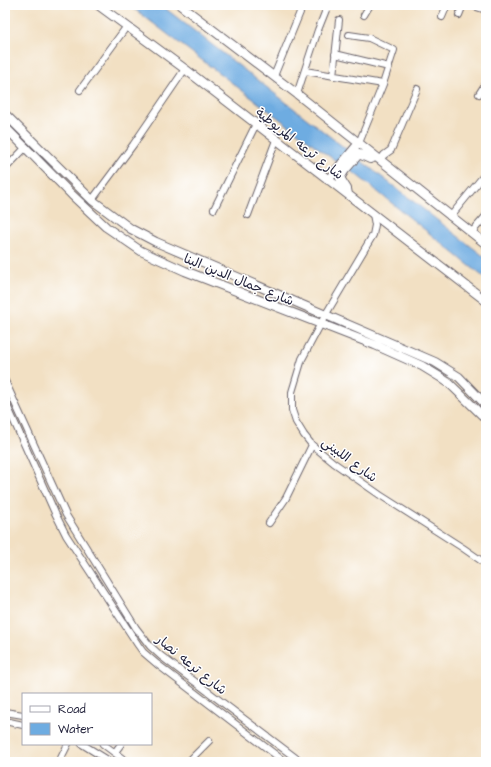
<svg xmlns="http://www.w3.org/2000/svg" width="491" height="767" viewBox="0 0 491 767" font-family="'Architects Daughter','Playpen Sans Arabic',sans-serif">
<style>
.water{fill:#6eace1;stroke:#48678e}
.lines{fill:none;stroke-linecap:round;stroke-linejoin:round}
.street-casing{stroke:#6b646b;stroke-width:8}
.secondary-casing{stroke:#6b646b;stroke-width:10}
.street{stroke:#fff;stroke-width:6}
.secondary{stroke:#fff;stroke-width:8}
.labels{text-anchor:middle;stroke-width:3;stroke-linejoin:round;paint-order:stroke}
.street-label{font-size:13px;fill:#22223b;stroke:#fff}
</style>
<rect width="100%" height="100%" fill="#fff"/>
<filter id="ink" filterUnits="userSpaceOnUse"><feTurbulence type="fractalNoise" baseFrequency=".025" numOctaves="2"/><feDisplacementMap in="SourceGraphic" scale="8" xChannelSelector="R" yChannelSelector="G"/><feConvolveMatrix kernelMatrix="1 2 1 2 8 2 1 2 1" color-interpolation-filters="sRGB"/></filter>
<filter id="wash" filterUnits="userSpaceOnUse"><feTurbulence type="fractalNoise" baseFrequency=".012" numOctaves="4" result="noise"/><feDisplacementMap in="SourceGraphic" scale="16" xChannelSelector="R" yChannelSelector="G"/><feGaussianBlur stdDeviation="0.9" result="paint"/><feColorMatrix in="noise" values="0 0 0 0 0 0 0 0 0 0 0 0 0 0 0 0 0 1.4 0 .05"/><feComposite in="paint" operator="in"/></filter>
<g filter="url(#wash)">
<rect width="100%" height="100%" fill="#f2e0c3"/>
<path class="water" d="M 129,5 L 161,5 L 486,258 L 486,279 L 358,176 L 326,154 Z"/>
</g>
<g filter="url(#ink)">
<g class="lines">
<defs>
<path id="street" d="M 364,15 L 370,5
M 459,15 L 463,5
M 442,17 L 447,5
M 349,35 L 369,38 L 394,50 L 383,84 L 359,143
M 335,54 L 389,67
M 305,71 L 383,84
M 274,76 L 303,5
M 333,76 L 339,20
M 80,90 L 127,26
M 297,94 L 318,30 L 328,5
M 479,94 L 486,83
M 380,160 L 384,155 L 391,150 L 417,89
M 5,169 L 26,147
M 92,200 L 133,145 L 185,69
M 214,209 L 256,124
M 373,214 L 375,225 L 373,235 L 326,314 L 302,359 L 292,392 L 292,410 L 296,422 L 304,435 L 312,445 L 334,463 L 380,495 L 463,548 L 486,564
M 248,215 L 276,140
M 450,217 L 486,173
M 471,233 L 486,216
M 5,381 L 66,515 L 136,628 L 150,646 L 161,656 L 301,762
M 5,401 L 55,513 L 66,535 L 138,645 L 143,652 L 157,664 L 285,762
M 269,523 L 286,498 L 312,445
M 5,712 L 23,715
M 5,721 L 23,725
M 82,744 L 111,762
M 103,744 L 127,762
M 115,752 L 121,744
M 59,762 L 68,744
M 188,762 L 209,741"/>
<path id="secondary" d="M 98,5 L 185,69 L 486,301
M 180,5 L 297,94 L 486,244
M 474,5 L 486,9
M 5,114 L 92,200 L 131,229 L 156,242 L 435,362 L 459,377 L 486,405
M 5,127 L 72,195 L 106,227 L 141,251 L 185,271 L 375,345 L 422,366 L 440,377 L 450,384 L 486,419
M 328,180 L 359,143
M 348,194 L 347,189 L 340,178 L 345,170 L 359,154 L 370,159 L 376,157"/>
</defs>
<use href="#street" class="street-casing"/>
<use href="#secondary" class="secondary-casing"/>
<use href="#street" class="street"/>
<use href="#secondary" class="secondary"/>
</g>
</g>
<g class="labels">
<g class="street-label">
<text transform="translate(300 143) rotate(38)" y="5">شارع ترعه المريوطية</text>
<text transform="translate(239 279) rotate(22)" y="5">شارع جمال الدين البنا</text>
<text transform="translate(350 459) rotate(37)" y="5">شارع اللبيني</text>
<text transform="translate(192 664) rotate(39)" y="5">شارع ترعه نصار</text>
</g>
</g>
<rect width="491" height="767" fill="none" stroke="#fff" stroke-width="20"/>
<rect x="22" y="693" width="130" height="52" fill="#ffffff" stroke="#a7a7b1"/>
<rect x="30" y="706" width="20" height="6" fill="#ffffff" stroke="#a7a7b1"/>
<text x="58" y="713" font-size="12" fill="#22223b">Road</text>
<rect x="30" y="723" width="20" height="12" fill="#6eace1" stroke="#a7a7b1"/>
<text x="58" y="733" font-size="12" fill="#22223b">Water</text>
</svg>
